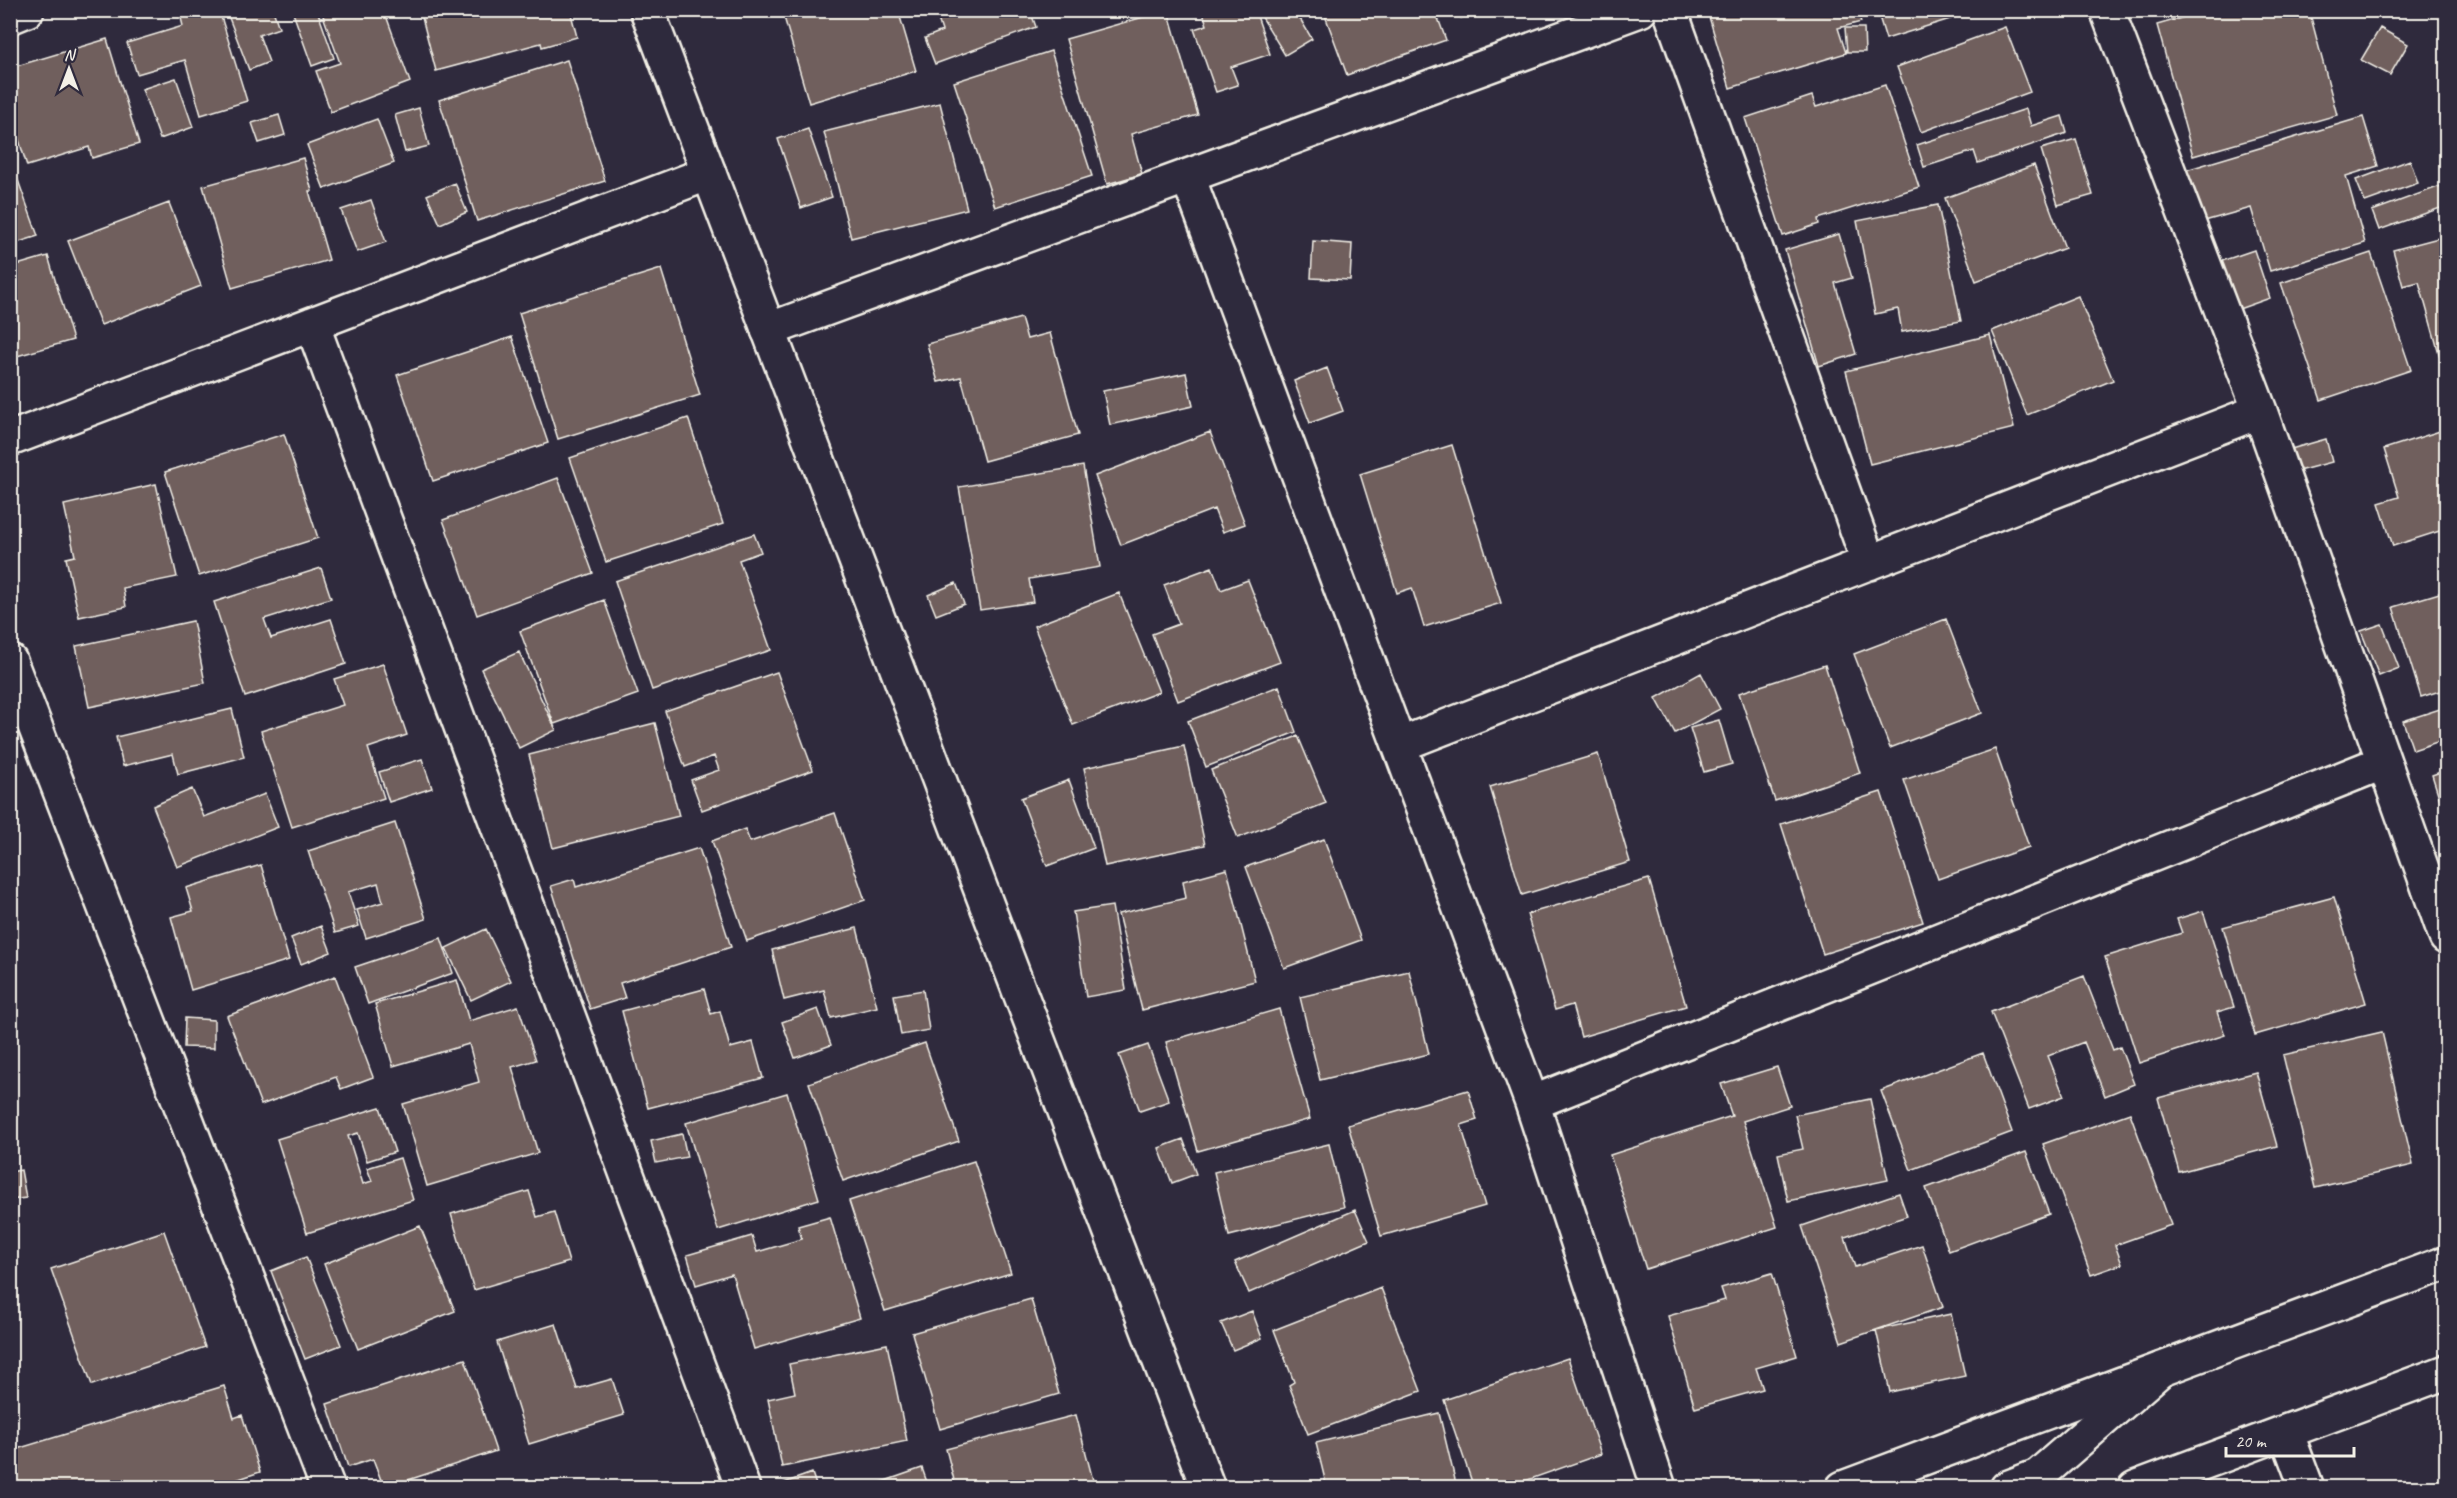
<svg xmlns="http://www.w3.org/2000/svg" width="2457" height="1498" viewBox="0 0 2457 1498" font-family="Caveat,sans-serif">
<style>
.building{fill:#705e5d;stroke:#f4f1e8;stroke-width:1.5}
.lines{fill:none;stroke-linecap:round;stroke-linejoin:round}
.minor-casing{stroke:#f4f1e8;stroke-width:38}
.tertiary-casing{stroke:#f4f1e8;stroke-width:38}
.minor{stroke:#2f2a3d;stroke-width:33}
.tertiary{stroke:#2f2a3d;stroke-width:33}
</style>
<rect width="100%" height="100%" fill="#2f2a3d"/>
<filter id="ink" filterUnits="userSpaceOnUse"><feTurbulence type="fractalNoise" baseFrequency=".0167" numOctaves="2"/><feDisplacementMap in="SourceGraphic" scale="12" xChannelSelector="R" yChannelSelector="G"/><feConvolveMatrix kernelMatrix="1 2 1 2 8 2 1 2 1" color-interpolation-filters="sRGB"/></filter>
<g filter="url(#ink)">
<path class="building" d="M 192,10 L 219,10 L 247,101 L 201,115 L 185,60 L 137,74 L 127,43 L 183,26 L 180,14 Z
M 226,10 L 273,10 L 279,28 L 259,35 L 269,62 L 249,70 Z
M 292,10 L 317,10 L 334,58 L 312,66 Z
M 321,10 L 384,10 L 410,82 L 331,112 L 316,71 L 340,63 Z
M 420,10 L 570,10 L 577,37 L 542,47 L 541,43 L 436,71 Z
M 782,10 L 898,10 L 916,71 L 809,103 Z
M 935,10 L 1030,10 L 1036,27 L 935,64 L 925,38 L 942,31 Z
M 1057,10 L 1080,10 L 1060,18 Z
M 1168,10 L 1198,115 L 1131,134 L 1142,174 L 1107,184 L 1066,39 Z
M 1202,10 L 1255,10 L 1270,54 L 1231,67 L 1238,85 L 1216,92 L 1194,29 L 1207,25 Z
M 1266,10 L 1295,10 L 1312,39 L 1285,55 L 1260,14 Z
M 1323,10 L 1435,10 L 1446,40 L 1347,75 Z
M 1458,10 L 1483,10 L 1461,18 Z
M 1707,10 L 1857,10 L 1861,22 L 1838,28 L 1846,53 L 1730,88 Z
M 1877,10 L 1979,10 L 1886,39 Z
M 2209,10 L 2309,10 L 2337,115 L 2193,156 L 2157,25 Z
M 2005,27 L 2030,92 L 1921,132 L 1897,67 Z
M 1845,28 L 1864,28 L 1865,52 L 1847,52 Z
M 2380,28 L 2408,44 L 2390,75 L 2361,60 Z
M 107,39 L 139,144 L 92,158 L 89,147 L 27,166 L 10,111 L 10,68 Z
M 1051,51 L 1092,176 L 995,207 L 954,82 Z
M 567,60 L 605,181 L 477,221 L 439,100 Z
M 176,78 L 193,127 L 160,139 L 142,89 Z
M 1885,85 L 1919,187 L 1818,219 L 1819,224 L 1783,236 L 1745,118 L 1812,96 L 1816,107 Z
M 940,103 L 967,209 L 851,238 L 824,132 Z
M 419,108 L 429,146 L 405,152 L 395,115 Z
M 2026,109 L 2031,126 L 2062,116 L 2067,133 L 1978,163 L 1974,151 L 1924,167 L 1917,145 Z
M 279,115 L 285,135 L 259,143 L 252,123 Z
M 2363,117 L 2378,166 L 2346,176 L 2365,243 L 2270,271 L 2251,208 L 2201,222 L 2186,170 Z
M 377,119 L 394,163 L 324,189 L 307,145 Z
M 808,129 L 832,197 L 801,208 L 778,139 Z
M 2076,139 L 2093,195 L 2058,205 L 2041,149 Z
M 10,158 L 38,236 L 10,245 Z
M 303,158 L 312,191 L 309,191 L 329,260 L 232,288 L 203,186 Z
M 2410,160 L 2418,183 L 2365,202 L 2356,180 Z
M 2034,165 L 2065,248 L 1976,281 L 1945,198 Z
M 455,183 L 467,212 L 440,224 L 427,195 Z
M 2446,184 L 2446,206 L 2379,230 L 2372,211 Z
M 371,200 L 386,242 L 357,252 L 341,210 Z
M 169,203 L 201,286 L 101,325 L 68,241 Z
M 1938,205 L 1961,321 L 1902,332 L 1898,309 L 1875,314 L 1857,221 Z
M 1839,234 L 1852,278 L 1835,283 L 1856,354 L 1819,366 L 1785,250 Z
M 2446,236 L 2446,371 L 2444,371 L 2419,282 L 2403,286 L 2393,250 Z
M 1313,241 L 1352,244 L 1350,280 L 1311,278 Z
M 2254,250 L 2270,298 L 2236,310 L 2219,262 Z
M 2371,253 L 2411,370 L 2321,400 L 2281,283 Z
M 48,256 L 73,340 L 10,358 L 10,267 Z
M 661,269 L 700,395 L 558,439 L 519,313 Z
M 2078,296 L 2113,380 L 2027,415 L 1992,331 Z
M 1021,318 L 1027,339 L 1050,333 L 1078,435 L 984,461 L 961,377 L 938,382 L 927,344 Z
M 1990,335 L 2014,428 L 1870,464 L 1846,371 Z
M 512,337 L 548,443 L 433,481 L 397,375 Z
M 1327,368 L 1343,411 L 1310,423 L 1294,381 Z
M 1186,373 L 1193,406 L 1110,425 L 1103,391 Z
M 688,418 L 723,524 L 606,562 L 570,458 Z
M 2440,431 L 2446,452 L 2446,529 L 2393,546 L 2379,503 L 2399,497 L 2384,449 Z
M 1210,432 L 1245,524 L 1223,532 L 1214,509 L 1121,545 L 1095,476 Z
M 284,434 L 318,538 L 199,576 L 165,472 Z
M 2326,439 L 2332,462 L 2298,471 L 2291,449 Z
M 1452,445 L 1501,603 L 1424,627 L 1412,588 L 1397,593 L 1360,474 Z
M 1083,466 L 1100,567 L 1029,579 L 1033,602 L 980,610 L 959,487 Z
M 558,478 L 593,573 L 477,615 L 443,520 Z
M 156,484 L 177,577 L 123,588 L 126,607 L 79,617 L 66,558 L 75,556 L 64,505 Z
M 754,534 L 761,552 L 739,560 L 771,650 L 652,690 L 615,581 Z
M 1212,567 L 1221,590 L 1248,580 L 1280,662 L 1178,701 L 1152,634 L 1179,624 L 1164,585 Z
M 321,568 L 331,598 L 264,619 L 271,638 L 331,619 L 346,664 L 245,697 L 214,602 Z
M 956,583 L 964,604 L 936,615 L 928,595 Z
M 2446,591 L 2446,689 L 2421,697 L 2393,607 Z
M 1119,593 L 1159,692 L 1073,725 L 1034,626 Z
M 604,600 L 638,694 L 554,724 L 520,631 Z
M 1946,619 L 1982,713 L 1890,748 L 1854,654 Z
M 193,621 L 205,683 L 89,707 L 76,646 Z
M 2382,624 L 2399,668 L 2379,676 L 2361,631 Z
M 519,652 L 556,730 L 519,748 L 481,669 Z
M 383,664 L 407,735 L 368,748 L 384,798 L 292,827 L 261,731 L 343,705 L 334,679 Z
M 1825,665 L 1860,773 L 1775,801 L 1739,693 Z
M 777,672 L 813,770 L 702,810 L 691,780 L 719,770 L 714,756 L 685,767 L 665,711 Z
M 1701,673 L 1720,709 L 1675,733 L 1656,698 Z
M 1279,686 L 1296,732 L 1206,767 L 1188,721 Z
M 2446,707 L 2446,739 L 2413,750 L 2403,721 Z
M 232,709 L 244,757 L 178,774 L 173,754 L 123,766 L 116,737 Z
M 1719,720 L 1732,764 L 1704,772 L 1690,728 Z
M 655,723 L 679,816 L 553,848 L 529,755 Z
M 1298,736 L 1326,803 L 1238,838 L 1211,770 Z
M 1184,746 L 1205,845 L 1105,866 L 1084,768 Z
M 1995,749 L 2029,847 L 1938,879 L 1904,780 Z
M 1598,754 L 1630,862 L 1522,895 L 1490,787 Z
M 422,759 L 432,788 L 389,802 L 379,772 Z
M 2446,770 L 2446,819 L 2432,775 Z
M 1069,780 L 1094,848 L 1047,866 L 1021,798 Z
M 192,789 L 204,817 L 265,794 L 278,827 L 177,867 L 153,806 Z
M 1881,792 L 1923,922 L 1823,954 L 1781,824 Z
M 835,813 L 865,900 L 747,941 L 712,841 L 745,829 L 750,842 Z
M 395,823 L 426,919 L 366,938 L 357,910 L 383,902 L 378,883 L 348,892 L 359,926 L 335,933 L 308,851 Z
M 1324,839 L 1361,940 L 1284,968 L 1246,867 Z
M 699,848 L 731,947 L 620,983 L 625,998 L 590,1009 L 551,886 L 574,879 L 576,887 Z
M 261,865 L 289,960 L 191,990 L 171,917 L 193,911 L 186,888 Z
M 1227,869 L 1255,981 L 1142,1010 L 1118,914 L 1186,898 L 1183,881 Z
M 1649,879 L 1686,1006 L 1581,1037 L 1572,1005 L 1555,1010 L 1527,914 Z
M 2334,897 L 2366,1003 L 2255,1035 L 2223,927 Z
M 1112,906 L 1126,990 L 1086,997 L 1073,912 Z
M 2203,911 L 2234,1007 L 2217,1012 L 2225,1035 L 2139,1063 L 2105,957 L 2182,933 L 2177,919 Z
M 321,926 L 331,952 L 301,964 L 291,938 Z
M 857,928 L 877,1007 L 831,1018 L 824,990 L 784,1000 L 772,950 Z
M 486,929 L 511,981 L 471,1000 L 446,948 Z
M 441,938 L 453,973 L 368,1004 L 355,967 Z
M 1409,971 L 1429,1054 L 1320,1080 L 1300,997 Z
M 335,976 L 373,1077 L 341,1089 L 336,1077 L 261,1105 L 227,1016 Z
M 2084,976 L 2113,1050 L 2120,1047 L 2134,1084 L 2105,1096 L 2084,1042 L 2048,1056 L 2064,1096 L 2029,1109 L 1991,1012 Z
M 457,980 L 469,1021 L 518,1006 L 536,1060 L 512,1067 L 538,1153 L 427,1186 L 403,1104 L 479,1082 L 469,1044 L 393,1066 L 375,1004 Z
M 704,989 L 711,1014 L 720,1011 L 730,1048 L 753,1042 L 763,1078 L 648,1108 L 622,1011 Z
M 923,990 L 929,1030 L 901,1035 L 894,995 Z
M 818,1009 L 831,1045 L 795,1058 L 782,1022 Z
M 1279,1009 L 1310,1119 L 1198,1151 L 1166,1042 Z
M 185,1018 L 214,1020 L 214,1048 L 184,1047 Z
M 2382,1032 L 2413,1165 L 2315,1188 L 2283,1055 Z
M 925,1043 L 959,1141 L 843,1181 L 809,1083 Z
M 1148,1045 L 1169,1101 L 1140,1111 L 1119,1055 Z
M 1983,1053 L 2012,1132 L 1911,1170 L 1881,1091 Z
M 1777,1067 L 1790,1106 L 1743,1121 L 1777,1227 L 1646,1269 L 1610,1155 L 1732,1116 L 1721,1084 Z
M 2256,1072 L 2277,1146 L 2179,1172 L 2158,1098 Z
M 1468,1090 L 1477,1120 L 1461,1125 L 1485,1206 L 1381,1236 L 1348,1125 Z
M 787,1093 L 819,1199 L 718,1230 L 686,1123 Z
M 1870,1099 L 1888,1180 L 1788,1201 L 1778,1154 L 1803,1149 L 1795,1115 Z
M 380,1107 L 395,1152 L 367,1161 L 358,1133 L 348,1136 L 363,1184 L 372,1181 L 367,1168 L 400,1158 L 413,1200 L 307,1233 L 277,1139 Z
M 2130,1113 L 2171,1225 L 2115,1245 L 2122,1264 L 2091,1275 L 2043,1144 Z
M 682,1134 L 687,1157 L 656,1163 L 651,1141 Z
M 1183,1139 L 1196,1174 L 1172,1183 L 1159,1148 Z
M 1329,1144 L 1344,1207 L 1229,1236 L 1214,1172 Z
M 2026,1152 L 2049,1214 L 1949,1251 L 1926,1188 Z
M 974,1161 L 1011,1273 L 885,1311 L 849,1201 Z
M 21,1170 L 26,1198 L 10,1200 L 10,1172 Z
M 529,1191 L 537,1217 L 554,1212 L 569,1262 L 474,1290 L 451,1214 Z
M 1899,1193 L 1907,1216 L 1845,1237 L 1855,1267 L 1922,1245 L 1943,1307 L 1841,1342 L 1802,1226 Z
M 1355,1210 L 1369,1241 L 1249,1293 L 1235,1262 Z
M 830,1217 L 860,1318 L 754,1349 L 732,1274 L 696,1285 L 687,1255 L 752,1236 L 757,1252 L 802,1239 L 798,1226 Z
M 420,1226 L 455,1311 L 358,1349 L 324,1264 Z
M 164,1231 L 205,1347 L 92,1385 L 51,1269 Z
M 306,1257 L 341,1345 L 305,1359 L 271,1271 Z
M 1772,1273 L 1797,1356 L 1756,1368 L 1763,1389 L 1695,1408 L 1668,1316 L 1725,1300 L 1721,1288 Z
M 1381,1288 L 1421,1391 L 1308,1434 L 1289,1385 L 1294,1382 L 1274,1330 Z
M 1031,1299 L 1059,1394 L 940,1429 L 912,1333 Z
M 1252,1311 L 1262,1338 L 1233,1350 L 1221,1323 Z
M 1951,1314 L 1965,1376 L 1890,1392 L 1876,1330 Z
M 556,1324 L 577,1389 L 612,1379 L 624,1415 L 529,1444 L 497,1342 Z
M 887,1344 L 907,1441 L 782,1467 L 768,1399 L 795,1393 L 789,1364 Z
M 1568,1358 L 1601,1454 L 1505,1488 L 1474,1488 L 1444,1400 Z
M 465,1359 L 496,1451 L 384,1488 L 373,1459 L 348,1467 L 327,1404 Z
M 224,1386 L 234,1418 L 242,1415 L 260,1472 L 224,1484 L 226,1488 L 10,1488 L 10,1451 Z
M 1439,1413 L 1457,1488 L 1327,1488 L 1316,1443 Z
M 1076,1415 L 1095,1488 L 956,1488 L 946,1449 Z
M 922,1468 L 929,1488 L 865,1488 Z
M 812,1473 L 817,1488 L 785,1488 L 784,1483 Z
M 2407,1479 L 2409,1488 L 2381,1488 Z"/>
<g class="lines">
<defs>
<path id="minor" d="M 1670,10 L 1869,563
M 2107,10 L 2260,411 L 2446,937
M 10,17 L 27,10
M 1188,177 L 1532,1103 L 2384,762
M 312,324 L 743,1488
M 768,330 L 1640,10
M 10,439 L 709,173
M 10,661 L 328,1488
M 1399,745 L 2260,411
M 1532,1103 L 1659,1488
M 2286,1432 L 2307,1488
M 2007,1488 L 2038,1476 L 2160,1370"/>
<path id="tertiary" d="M 647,10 L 1208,1488
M 1843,1488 L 2446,1263
M 2135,1488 L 2446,1372"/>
</defs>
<use href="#minor" class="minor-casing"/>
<use href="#tertiary" class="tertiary-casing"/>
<use href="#minor" class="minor"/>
<use href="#tertiary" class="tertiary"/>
</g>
</g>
<rect width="2457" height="1498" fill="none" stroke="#2f2a3d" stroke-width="36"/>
<rect x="18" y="18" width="2421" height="1462" fill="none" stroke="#f4f1e8" stroke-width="2" filter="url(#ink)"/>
<g transform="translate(69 69)" stroke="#2f2a3d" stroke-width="4.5" paint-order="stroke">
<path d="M0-4.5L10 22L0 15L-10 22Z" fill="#f4f1e8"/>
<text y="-9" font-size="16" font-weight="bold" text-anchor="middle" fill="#f4f1e8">N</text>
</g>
<path d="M2226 1447v9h128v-9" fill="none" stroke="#f4f1e8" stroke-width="3"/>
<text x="2235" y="1447" font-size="18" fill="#f4f1e8" stroke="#2f2a3d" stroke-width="4.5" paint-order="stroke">20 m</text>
</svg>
